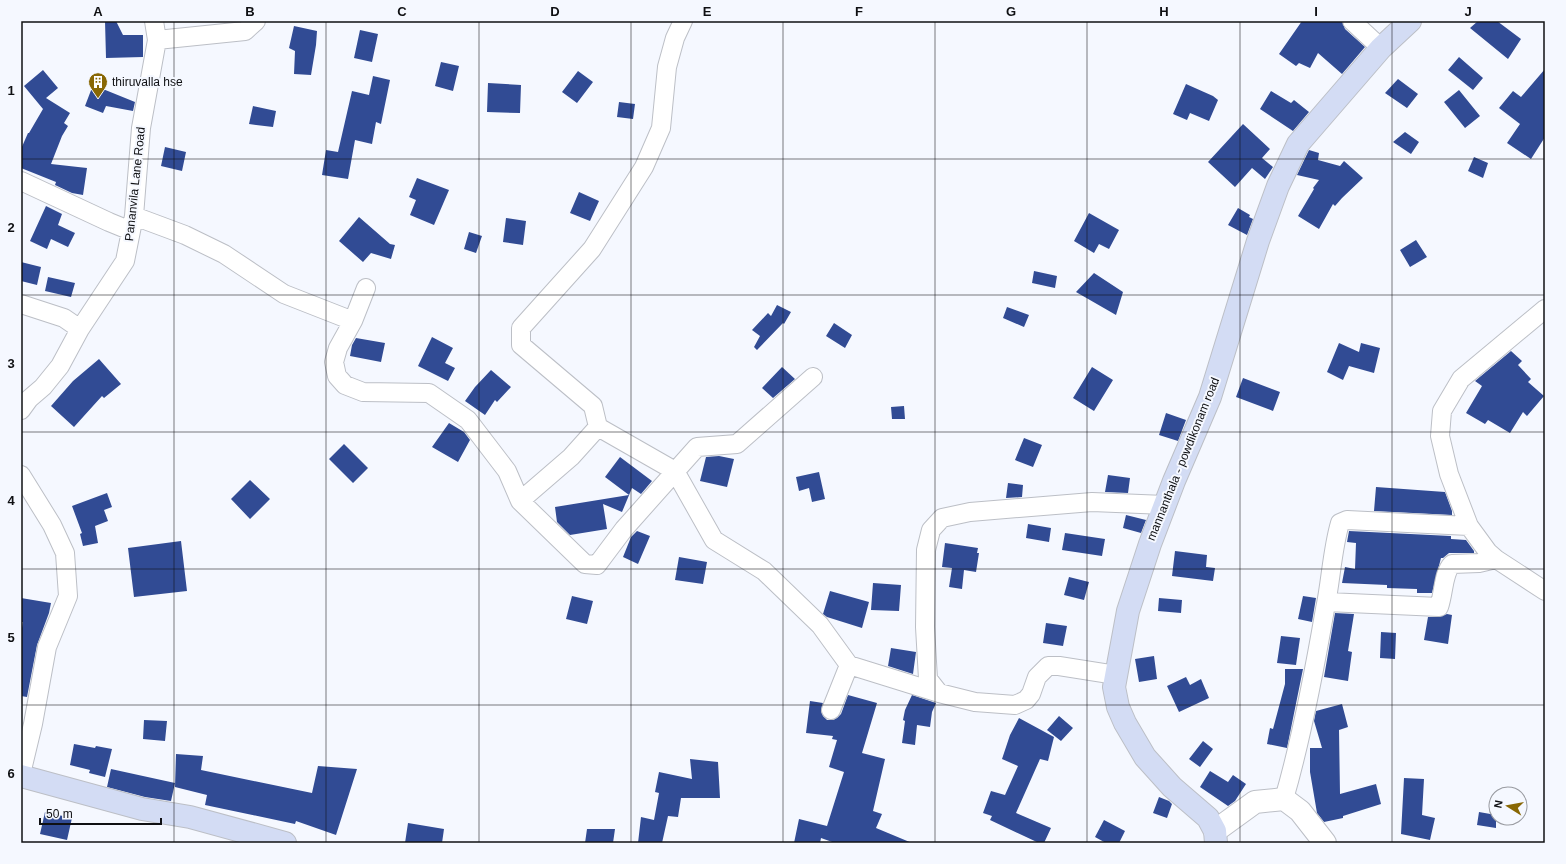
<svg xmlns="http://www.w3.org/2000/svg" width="1566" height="864" viewBox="0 0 1566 864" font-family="Arial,sans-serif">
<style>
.building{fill:#314b94}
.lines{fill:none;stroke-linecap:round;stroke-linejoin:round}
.minor-casing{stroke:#bcbfc6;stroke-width:20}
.tertiary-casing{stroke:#bcbfc6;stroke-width:24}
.secondary-casing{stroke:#bcbfc6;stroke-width:24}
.minor{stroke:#fff;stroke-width:18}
.tertiary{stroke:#fff;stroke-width:22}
.secondary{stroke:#d3dcf4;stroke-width:22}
.grid{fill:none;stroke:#0f1013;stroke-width:1;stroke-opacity:0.55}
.labels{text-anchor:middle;stroke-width:4;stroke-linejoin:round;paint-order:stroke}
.poi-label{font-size:12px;fill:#0f1013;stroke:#f5f8ff;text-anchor:start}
.street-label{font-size:12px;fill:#0f1013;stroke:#f5f8ff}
.neatline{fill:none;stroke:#0f1013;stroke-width:1.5}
.grid-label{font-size:13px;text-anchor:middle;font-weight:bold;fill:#0f1013}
</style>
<rect width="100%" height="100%" fill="#f5f8ff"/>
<path class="building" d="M 105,21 L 116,21 L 123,35 L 143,35 L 143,57 L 106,58 Z
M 1302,21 L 1342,21 L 1345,29 L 1365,47 L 1342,74 L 1318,53 L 1310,68 L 1299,63 L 1296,66 L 1279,54 Z
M 1478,21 L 1497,21 L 1521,39 L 1508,59 L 1470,28 Z
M 294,26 L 317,31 L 316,45 L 311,75 L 294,74 L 295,51 L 289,48 Z
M 360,30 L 378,34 L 372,62 L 354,58 Z
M 1459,57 L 1483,78 L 1473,90 L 1448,70 Z
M 441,62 L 459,66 L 453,91 L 435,86 Z
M 1545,69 L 1545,137 L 1531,159 L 1507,143 L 1520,124 L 1499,108 L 1513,91 L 1521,97 Z
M 43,70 L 58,88 L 46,98 L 70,113 L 64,123 L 68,126 L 62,136 L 51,164 L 87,168 L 83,195 L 72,193 L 55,185 L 56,182 L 21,168 L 21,149 L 28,133 L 29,133 L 43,109 L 24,86 Z
M 578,71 L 593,82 L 577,103 L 562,92 Z
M 373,76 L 390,80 L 381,124 L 376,122 L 372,144 L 355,140 L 348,179 L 322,175 L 326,150 L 338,152 L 352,91 L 369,95 Z
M 1398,79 L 1418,94 L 1407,108 L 1385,93 Z
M 488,83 L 521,85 L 520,113 L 487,112 Z
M 1186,84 L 1213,96 L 1218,100 L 1209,121 L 1190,113 L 1187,120 L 1173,114 Z
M 93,85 L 135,102 L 133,111 L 106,106 L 103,113 L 85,106 Z
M 1459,90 L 1480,116 L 1465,128 L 1444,102 Z
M 1271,91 L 1291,103 L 1294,100 L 1309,112 L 1293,131 L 1260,109 Z
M 619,102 L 635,104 L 633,119 L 617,117 Z
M 253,106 L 276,111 L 273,127 L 249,124 Z
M 1243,124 L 1270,149 L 1262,158 L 1273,167 L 1265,179 L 1252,168 L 1235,187 L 1208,162 Z
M 1405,132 L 1419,142 L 1411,154 L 1393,142 Z
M 165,147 L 186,152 L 182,171 L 161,166 Z
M 1309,150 L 1319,153 L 1318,160 L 1340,166 L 1344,161 L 1363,178 L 1342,198 L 1335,206 L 1333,204 L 1319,229 L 1298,216 L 1314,189 L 1313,188 L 1319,180 L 1297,175 Z
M 1474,157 L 1488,163 L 1483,178 L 1468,171 Z
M 417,178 L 449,190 L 434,225 L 410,215 L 416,200 L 409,197 Z
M 579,192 L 599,201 L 590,221 L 570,213 Z
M 46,206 L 62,214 L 58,225 L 75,233 L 68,247 L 51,239 L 47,249 L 30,241 Z
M 1238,208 L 1250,215 L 1249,217 L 1253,219 L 1247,235 L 1228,225 Z
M 1089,213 L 1119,230 L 1109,249 L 1099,244 L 1094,253 L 1074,241 Z
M 359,217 L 390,244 L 395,245 L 391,259 L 371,253 L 363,262 L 339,241 Z
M 506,218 L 526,221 L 523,245 L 503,242 Z
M 469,232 L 482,236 L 476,253 L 464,249 Z
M 1416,240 L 1427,257 L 1410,267 L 1400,250 Z
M 21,262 L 41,267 L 37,285 L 21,281 Z
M 1034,271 L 1057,276 L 1055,288 L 1032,283 Z
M 1094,273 L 1123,292 L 1116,315 L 1076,292 Z
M 48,277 L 75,283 L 71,297 L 45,291 Z
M 777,305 L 791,312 L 784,324 L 783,323 L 757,350 L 754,347 L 760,336 L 752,330 L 768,313 L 771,316 Z
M 1007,307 L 1029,315 L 1024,327 L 1003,318 Z
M 834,323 L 852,335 L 845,348 L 826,336 Z
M 432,337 L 453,348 L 445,363 L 455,368 L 448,381 L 418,366 Z
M 356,338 L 385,343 L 381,362 L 350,356 L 352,345 Z
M 1339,343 L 1359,352 L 1361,343 L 1380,348 L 1374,373 L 1349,366 L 1343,380 L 1327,372 Z
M 1511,351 L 1522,361 L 1518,365 L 1531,379 L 1528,382 L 1544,396 L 1527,416 L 1523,412 L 1510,433 L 1488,420 L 1485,424 L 1466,413 L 1482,386 L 1475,381 Z
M 99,359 L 121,384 L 104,398 L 102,396 L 74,427 L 51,406 L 73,381 Z
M 782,367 L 795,379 L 773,398 L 762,388 Z
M 1092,367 L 1113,380 L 1094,411 L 1073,398 Z
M 491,370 L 511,387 L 497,402 L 495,400 L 485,415 L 465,401 L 475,387 Z
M 1243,378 L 1280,392 L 1273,411 L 1236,397 Z
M 904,406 L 905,419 L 892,419 L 891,407 Z
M 1166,413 L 1186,420 L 1178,441 L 1159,435 Z
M 449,423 L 464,432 L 470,440 L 458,462 L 432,447 Z
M 1024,438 L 1042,445 L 1033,467 L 1015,460 Z
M 344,444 L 368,468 L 353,483 L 329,459 Z
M 719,456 L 734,459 L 727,487 L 700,481 L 706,457 Z
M 620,457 L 652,481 L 641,494 L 632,488 L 622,512 L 603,504 L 607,529 L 570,535 L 557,522 L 555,507 L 629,495 L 605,477 Z
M 819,472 L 825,499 L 812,502 L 809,488 L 799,491 L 796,477 Z
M 1108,475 L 1130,478 L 1128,493 L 1105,492 Z
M 250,480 L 270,499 L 250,519 L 231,499 Z
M 1008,483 L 1023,485 L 1022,497 L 1006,498 Z
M 1376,487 L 1445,492 L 1452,511 L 1452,515 L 1374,511 Z
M 107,493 L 112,507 L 104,510 L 108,521 L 95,526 L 98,543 L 83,546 L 80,534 L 82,533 L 72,506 Z
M 1126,515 L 1146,520 L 1141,533 L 1123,528 Z
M 1028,524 L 1051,528 L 1049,542 L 1026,538 Z
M 637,531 L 650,536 L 638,564 L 623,557 L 631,537 Z
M 1349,531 L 1451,536 L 1451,539 L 1466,540 L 1474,551 L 1474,553 L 1449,553 L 1443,558 L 1441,558 L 1432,593 L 1417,593 L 1417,589 L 1387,588 L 1387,585 L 1342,583 L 1345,567 L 1355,569 L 1356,543 L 1347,542 Z
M 1065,533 L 1105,539 L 1102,556 L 1062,550 Z
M 181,541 L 187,591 L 134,597 L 128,548 Z
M 945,543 L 978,548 L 977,553 L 979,553 L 976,572 L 964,570 L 962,589 L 949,587 L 952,568 L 942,567 Z
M 1175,551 L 1207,555 L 1206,567 L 1215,568 L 1213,581 L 1172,576 Z
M 679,557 L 707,562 L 703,584 L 675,580 Z
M 1069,577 L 1089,582 L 1084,600 L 1064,595 Z
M 873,583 L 901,585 L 899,611 L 871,610 Z
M 830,591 L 869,602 L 862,628 L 827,617 L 823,614 Z
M 572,596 L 593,601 L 587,624 L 566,619 Z
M 1303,596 L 1316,598 L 1312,622 L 1298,619 Z
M 21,598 L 51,603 L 49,613 L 37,645 L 27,697 L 21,696 L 21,634 L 23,622 L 21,622 Z
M 1159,598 L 1182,600 L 1181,613 L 1158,611 Z
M 1335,613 L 1354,614 L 1348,651 L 1352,652 L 1348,681 L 1324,677 Z
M 1447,614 L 1452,615 L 1448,644 L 1424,640 L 1428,617 L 1439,617 Z
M 1046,623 L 1067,626 L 1063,646 L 1043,643 Z
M 1381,632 L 1396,633 L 1395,659 L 1380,658 Z
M 1281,636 L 1300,638 L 1296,665 L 1277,663 Z
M 891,648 L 916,652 L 913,674 L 888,666 Z
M 1154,656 L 1157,679 L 1139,682 L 1135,659 Z
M 1285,669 L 1303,669 L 1287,748 L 1267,744 L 1270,728 L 1273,729 L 1285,684 Z
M 1186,677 L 1190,685 L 1201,679 L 1209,698 L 1179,712 L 1167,686 Z
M 848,695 L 877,703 L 862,753 L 885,759 L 873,811 L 882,814 L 876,828 L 912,843 L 835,843 L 821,838 L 820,843 L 794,843 L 799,819 L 827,826 L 844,772 L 829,767 L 837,740 L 832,739 L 833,736 L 806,733 L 810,701 L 823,703 L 821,711 L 823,716 L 827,720 L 833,720 L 837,718 L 841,714 Z
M 912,695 L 936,703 L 932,712 L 930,727 L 917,725 L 915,745 L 902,743 L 905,721 L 903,720 L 905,710 Z
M 1342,704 L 1348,727 L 1339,730 L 1340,794 L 1376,784 L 1381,804 L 1343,816 L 1343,818 L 1324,822 L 1317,813 L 1310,772 L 1310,748 L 1322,748 L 1314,721 L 1316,711 Z
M 1059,716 L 1073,728 L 1061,741 L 1047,730 Z
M 1019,718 L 1054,737 L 1048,761 L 1040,759 L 1016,813 L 1051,828 L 1044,843 L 1039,843 L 990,820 L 992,816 L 983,813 L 991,791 L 1005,795 L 1018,766 L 1002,759 L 1010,735 Z
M 144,720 L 167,721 L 165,741 L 143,739 Z
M 1203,741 L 1213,749 L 1200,767 L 1189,759 Z
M 74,744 L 95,748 L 96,746 L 112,749 L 105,777 L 89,773 L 90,770 L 70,765 Z
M 176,754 L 203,756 L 201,770 L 312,793 L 318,766 L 357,769 L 336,835 L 296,821 L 295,824 L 205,805 L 207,795 L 175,787 Z
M 690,759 L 718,762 L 720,798 L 681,798 L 678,817 L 668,816 L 662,843 L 638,843 L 641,817 L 654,820 L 659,793 L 655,792 L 659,772 L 692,779 Z
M 111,769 L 175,783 L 171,801 L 145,797 L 107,787 Z
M 1210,771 L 1228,782 L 1233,775 L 1246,784 L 1235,801 L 1228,806 L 1200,787 Z
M 1404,778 L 1424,779 L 1422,815 L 1435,818 L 1430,840 L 1401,834 Z
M 1159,797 L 1169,801 L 1172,804 L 1167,818 L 1153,813 Z
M 45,812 L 72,818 L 67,840 L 40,834 Z
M 1479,812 L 1496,815 L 1496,828 L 1477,825 Z
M 1104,820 L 1125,831 L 1119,843 L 1106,843 L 1095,837 Z
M 408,823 L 444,829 L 442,843 L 405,843 Z
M 587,829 L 615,829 L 613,843 L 585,843 Z"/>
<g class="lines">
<defs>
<path id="minor" d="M 1352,21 L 1381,48
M 157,40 L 245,31 L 256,21
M 21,181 L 109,222 L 131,231
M 134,216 L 185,235 L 224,254 L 284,294 L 353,321
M 366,288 L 353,321 L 338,348 L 334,362 L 337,376 L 345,385 L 363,392 L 429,393 L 468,420 L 507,471 L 520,501 L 585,564 L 597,565 L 624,529 L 697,447 L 737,444 L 813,377
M 21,304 L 64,318 L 80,329
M 1545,309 L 1461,379 L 1442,411 L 1440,436 L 1449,474 L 1469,526 L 1488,552 L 1496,559 L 1545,591
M 21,410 L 29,399 L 43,387 L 60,366 L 80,329 L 125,261 L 134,216 L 141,128 L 157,40 L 154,21
M 598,427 L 675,471 L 714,540 L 764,571 L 820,625 L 849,665 L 939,693
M 21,475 L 52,525 L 65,553 L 68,596 L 47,647 L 33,724 L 21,774
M 520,501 L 571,457 L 598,427 L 593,406 L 521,345 L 521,328 L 592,249 L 644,167 L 661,128 L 667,67 L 675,38 L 683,21
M 1327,602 L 1439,607 C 1444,593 1443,573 1452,564 L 1479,563 L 1496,559
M 1116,675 L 1059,666 L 1048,666 L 1037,677 L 1031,694 L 1026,700 L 1015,705 L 975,702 L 939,693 L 928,679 L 925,627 L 926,550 L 931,530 L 942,518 L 970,512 L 1092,502 L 1165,505
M 831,710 L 849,665
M 1284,799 C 1302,737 1314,673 1325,609 C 1331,581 1332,550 1340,523 L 1347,520 L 1469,526"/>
<path id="tertiary" d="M 1215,831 L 1255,802 L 1284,799 L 1300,811 L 1325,843"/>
<path id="secondary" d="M 21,776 L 142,809 L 190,817 L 285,843
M 1216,843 L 1215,831 L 1208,818 L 1172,787 L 1145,757 L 1125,723 L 1118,707 L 1114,687 L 1128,611 L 1150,544 L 1174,481 L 1210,397 L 1258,241 L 1278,186 L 1298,144 L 1381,48 L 1410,21"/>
</defs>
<use href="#minor" class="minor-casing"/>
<use href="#tertiary" class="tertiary-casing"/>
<use href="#secondary" class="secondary-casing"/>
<use href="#minor" class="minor"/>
<use href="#tertiary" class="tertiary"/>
<use href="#secondary" class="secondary"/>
</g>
<path class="grid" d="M 174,21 L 174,843M 326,21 L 326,843M 479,21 L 479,843M 631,21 L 631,843M 783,21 L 783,843M 935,21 L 935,843M 1087,21 L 1087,843M 1240,21 L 1240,843M 1392,21 L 1392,843M 21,159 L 1545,159M 21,295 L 1545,295M 21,432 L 1545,432M 21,569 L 1545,569M 21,705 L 1545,705"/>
<defs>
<symbol id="building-pin" viewBox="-11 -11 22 30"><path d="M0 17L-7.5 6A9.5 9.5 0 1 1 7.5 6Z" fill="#886704" stroke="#f5f8ff"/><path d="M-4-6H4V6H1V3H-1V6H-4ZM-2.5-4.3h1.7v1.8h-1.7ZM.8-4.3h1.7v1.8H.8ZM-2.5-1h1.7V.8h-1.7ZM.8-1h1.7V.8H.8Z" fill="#fff"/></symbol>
</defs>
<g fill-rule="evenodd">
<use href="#building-pin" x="87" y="71" width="22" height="30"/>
</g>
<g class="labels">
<g class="poi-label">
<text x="112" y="86">thiruvalla hse</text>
</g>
<g class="street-label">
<text transform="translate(135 184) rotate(-84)" y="4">Pananvila Lane Road</text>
<text transform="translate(1183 459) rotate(-68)" y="4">mannanthala - powdikonam road</text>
</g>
</g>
<rect width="1566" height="864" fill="none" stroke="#f5f8ff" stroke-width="44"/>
<g transform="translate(1508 806) rotate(281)"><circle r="19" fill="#f5f8ff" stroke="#999ba1"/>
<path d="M0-3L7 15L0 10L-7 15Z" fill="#886704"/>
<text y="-6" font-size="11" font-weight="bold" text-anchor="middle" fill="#0f1013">N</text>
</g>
<path d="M40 818v6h121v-6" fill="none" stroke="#0f1013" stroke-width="2"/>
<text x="46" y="818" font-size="12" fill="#0f1013" stroke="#f5f8ff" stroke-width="3" paint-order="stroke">50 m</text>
<rect x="22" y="22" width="1522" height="820" class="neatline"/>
<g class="grid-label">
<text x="98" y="16">A</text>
<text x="250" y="16">B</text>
<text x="402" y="16">C</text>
<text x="555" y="16">D</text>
<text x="707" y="16">E</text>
<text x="859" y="16">F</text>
<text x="1011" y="16">G</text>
<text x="1164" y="16">H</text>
<text x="1316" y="16">I</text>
<text x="1468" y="16">J</text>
<text x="11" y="95">1</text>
<text x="11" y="232">2</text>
<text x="11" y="368">3</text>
<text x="11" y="505">4</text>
<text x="11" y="642">5</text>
<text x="11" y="778">6</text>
</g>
</svg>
